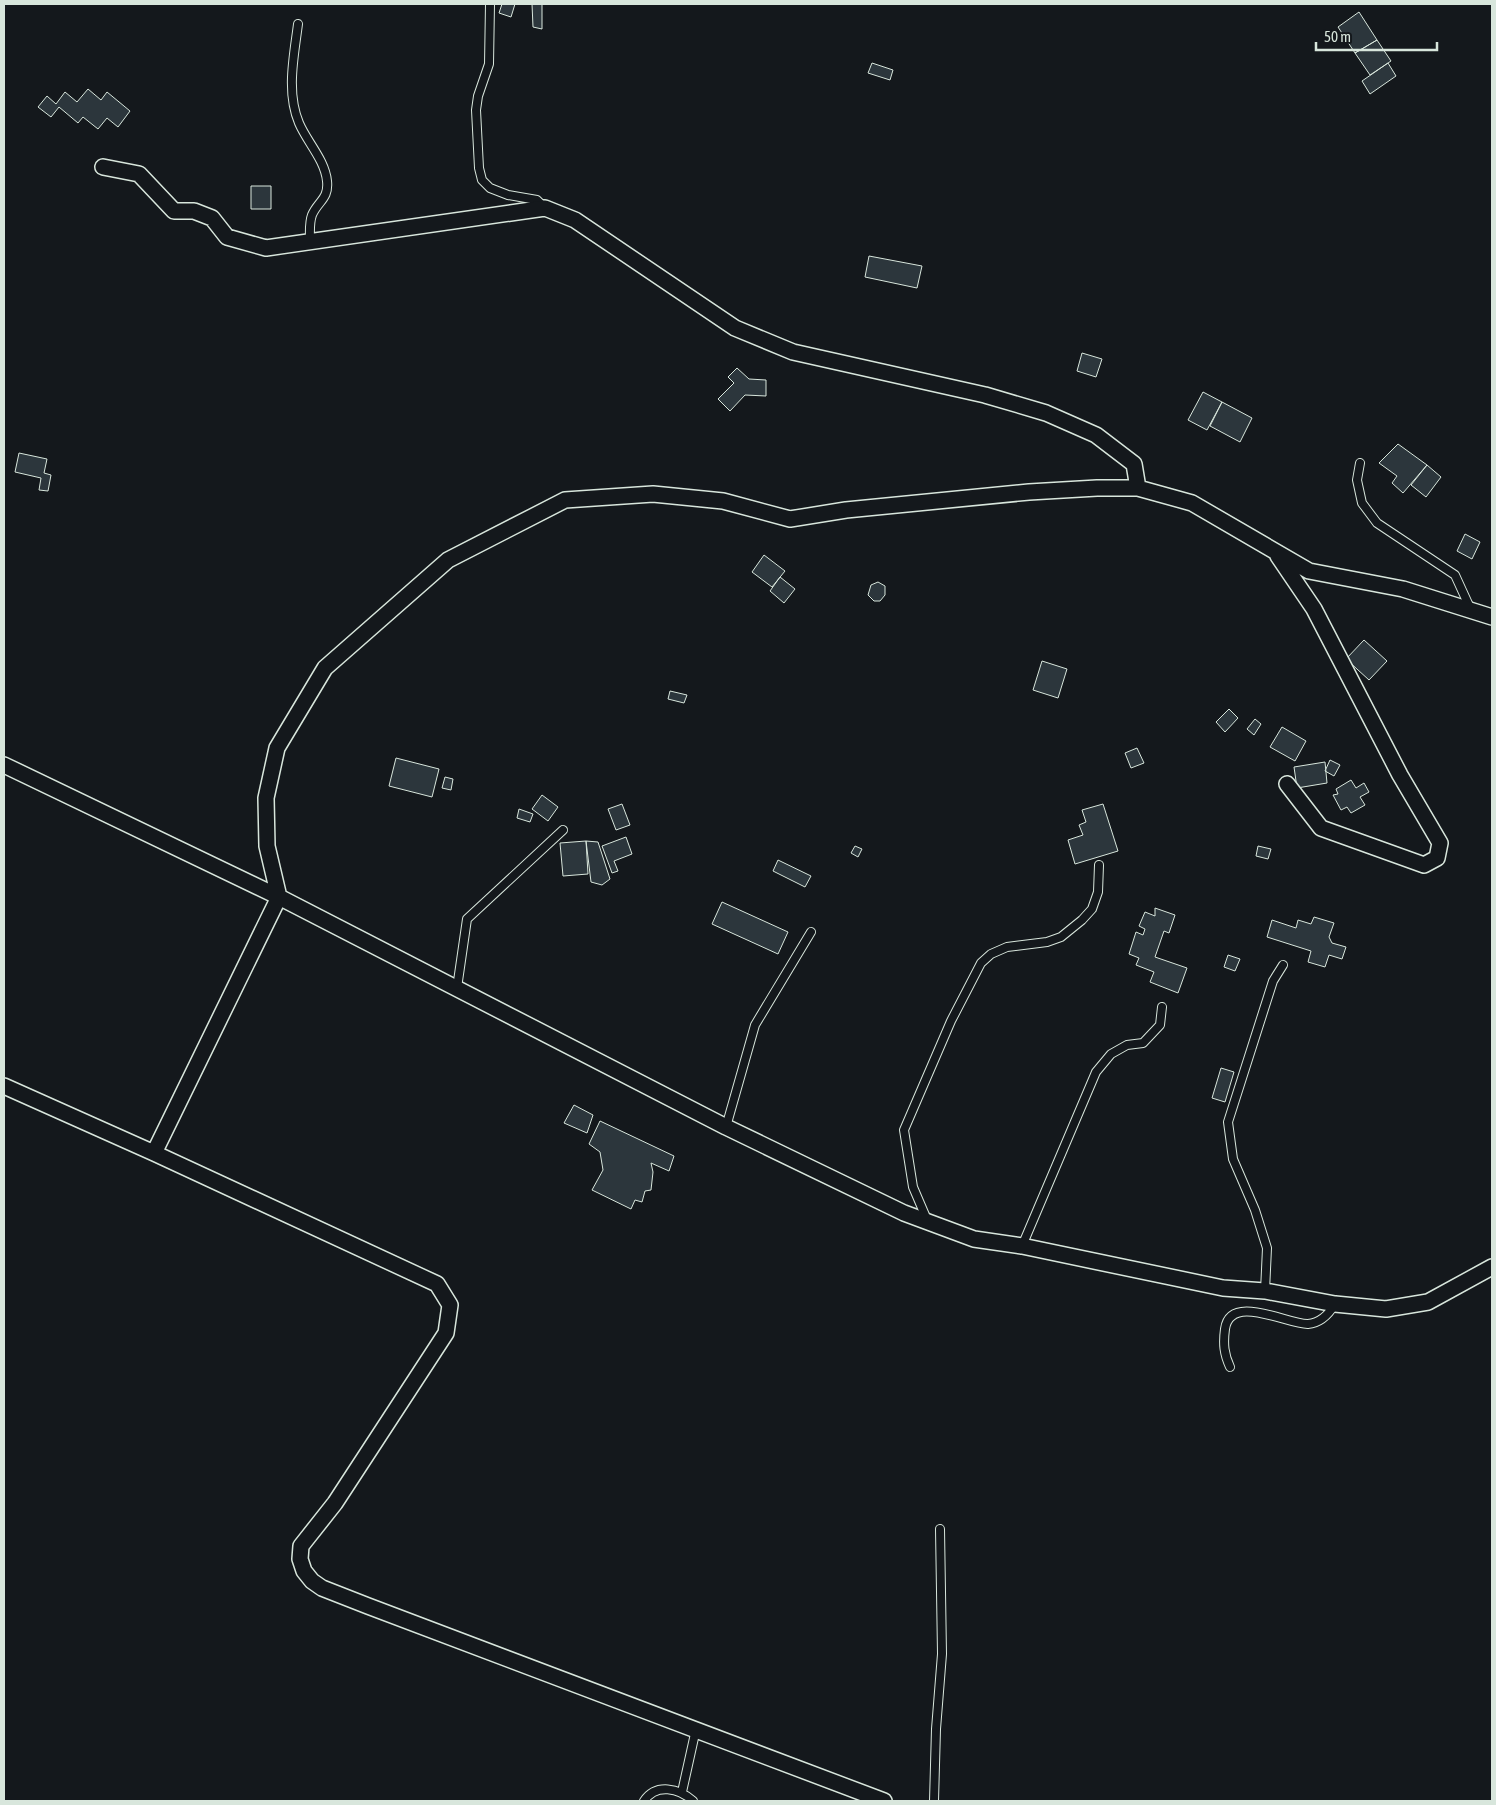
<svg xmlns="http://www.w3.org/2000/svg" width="1496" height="1805" viewBox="0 0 1496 1805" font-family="'Asap Condensed',sans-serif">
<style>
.building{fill:#2c363c;stroke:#d8e6dc}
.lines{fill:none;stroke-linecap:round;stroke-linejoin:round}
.lane-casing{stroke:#d8e6dc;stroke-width:10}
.street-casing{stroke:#d8e6dc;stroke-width:18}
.lane{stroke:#14181c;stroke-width:8}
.street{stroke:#14181c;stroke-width:15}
</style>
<rect width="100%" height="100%" fill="#14181c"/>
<path class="building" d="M 502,4 L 515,4 L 511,17 L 499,13 Z
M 532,4 L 542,4 L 542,29 L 533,27 Z
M 1359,12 L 1377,40 L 1355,53 L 1338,27 Z
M 1377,40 L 1391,61 L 1370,75 L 1355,53 Z
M 872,63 L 893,70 L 890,80 L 868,73 Z
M 1388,63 L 1396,76 L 1370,94 L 1362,81 Z
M 88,89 L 101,100 L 107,92 L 130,111 L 118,127 L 107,118 L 98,129 L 83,117 L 78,123 L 59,107 L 51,117 L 38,107 L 47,96 L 56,104 L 65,92 L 77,102 Z
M 251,186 L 271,186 L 271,209 L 251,209 Z
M 869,256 L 922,266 L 917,288 L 865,277 Z
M 1082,353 L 1102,359 L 1096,377 L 1077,371 Z
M 737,368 L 749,379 L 766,380 L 766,396 L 745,395 L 730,411 L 718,399 L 734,383 L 728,377 Z
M 1203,392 L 1222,402 L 1207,430 L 1188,420 Z
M 1222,402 L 1252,418 L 1240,442 L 1210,426 Z
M 1398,444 L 1427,465 L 1403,493 L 1392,483 L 1397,476 L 1379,463 Z
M 19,453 L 47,459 L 44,473 L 51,475 L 48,491 L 39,490 L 41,478 L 15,472 Z
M 1427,465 L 1441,477 L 1426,497 L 1411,485 Z
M 1465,534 L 1480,542 L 1472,559 L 1457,551 Z
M 764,555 L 785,571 L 772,587 L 752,572 Z
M 780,577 L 795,589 L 784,603 L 770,591 Z
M 878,582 L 885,586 L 885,595 L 880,601 L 874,601 L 868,595 L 871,585 Z
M 1364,640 L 1387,661 L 1369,680 L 1346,659 Z
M 1042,661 L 1067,669 L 1058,698 L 1033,690 Z
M 670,691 L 687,695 L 684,703 L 668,699 Z
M 1229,709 L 1238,718 L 1225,732 L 1216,722 Z
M 1255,719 L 1261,724 L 1254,735 L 1247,729 Z
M 1282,727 L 1306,741 L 1295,761 L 1270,747 Z
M 1137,748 L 1144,763 L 1131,768 L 1125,753 Z
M 396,758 L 439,769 L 432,797 L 389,786 Z
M 1330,760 L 1340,765 L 1334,776 L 1325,771 Z
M 1325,762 L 1327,783 L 1297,788 L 1294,767 Z
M 445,777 L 453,779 L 451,790 L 442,788 Z
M 1351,780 L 1356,788 L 1364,783 L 1369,792 L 1360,797 L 1365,805 L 1351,813 L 1347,807 L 1341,810 L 1333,795 L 1338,794 L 1336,789 Z
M 542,795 L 558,807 L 548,821 L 532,809 Z
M 622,804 L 630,825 L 616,830 L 608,809 Z
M 1103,804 L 1118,851 L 1075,864 L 1068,840 L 1083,835 L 1079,825 L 1086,822 L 1082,810 Z
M 519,809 L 533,814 L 530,822 L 517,818 Z
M 626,837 L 632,854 L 614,861 L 618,871 L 612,873 L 602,846 Z
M 586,841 L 588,874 L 563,876 L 560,843 Z
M 586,841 L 598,842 L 610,879 L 602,885 L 591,882 Z
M 855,846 L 862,849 L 858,857 L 851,853 Z
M 1258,846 L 1271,849 L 1268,859 L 1256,856 Z
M 778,860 L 811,876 L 805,887 L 773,871 Z
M 722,902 L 788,932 L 778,954 L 712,924 Z
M 1155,908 L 1175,915 L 1169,933 L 1164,931 L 1155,957 L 1187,968 L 1178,993 L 1150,982 L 1154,972 L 1136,965 L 1139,958 L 1129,954 L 1136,932 L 1143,935 L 1145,929 L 1139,926 L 1145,912 L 1155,916 Z
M 1314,917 L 1334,923 L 1329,937 L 1332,943 L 1346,947 L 1342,959 L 1329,955 L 1325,967 L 1308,962 L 1311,951 L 1267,937 L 1272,920 L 1296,928 L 1298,920 L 1311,924 Z
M 1228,955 L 1240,959 L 1235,971 L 1224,967 Z
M 1221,1068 L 1234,1072 L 1225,1102 L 1212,1098 Z
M 574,1105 L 593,1115 L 587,1133 L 564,1123 Z
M 600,1121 L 674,1156 L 669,1171 L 651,1163 L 653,1172 L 651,1190 L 645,1191 L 642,1202 L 635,1200 L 631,1209 L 592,1190 L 603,1170 L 600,1152 L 589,1144 Z"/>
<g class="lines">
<defs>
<path id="lane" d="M 490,4 L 489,64 L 478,96 L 476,110 L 479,168 L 482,180 L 490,188 L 508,195 L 537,200 L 545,208
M 298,24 C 294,56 286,92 299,123 C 307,142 325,160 327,181 C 329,199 318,201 312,215 C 309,223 310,233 310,241
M 1360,463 L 1357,480 L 1362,503 L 1377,523 L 1455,575 L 1471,610
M 457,988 L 467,919 L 563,830
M 726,1127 L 755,1025 L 811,932
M 928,1222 L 913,1187 L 904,1130 L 951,1021 L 981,963 L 991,954 L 1007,947 L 1047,942 L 1061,937 L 1082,920 L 1092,909 L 1098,892 L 1099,865
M 1022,1246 L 1096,1072 L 1111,1054 L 1127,1045 L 1143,1043 L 1160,1025 L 1162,1007
M 1265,1291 L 1267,1248 L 1255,1210 L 1233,1159 L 1228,1122 L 1273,981 L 1283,965
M 1230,1367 C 1224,1354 1223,1344 1225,1329 C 1230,1292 1289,1325 1308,1324 C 1320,1323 1329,1314 1335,1304
M 682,1792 L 696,1729
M 644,1801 C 656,1783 679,1788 693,1801
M 934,1801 L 936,1729 L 942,1654 L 940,1529"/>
<path id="street" d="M 103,167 L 139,174 L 174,211 L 194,211 L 212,218 L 227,237 L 266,248 L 545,208 L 575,220 L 735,328 L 793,352 L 985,395 L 1046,413 L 1096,435 L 1134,464 L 1138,488
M 1278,556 L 1314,609 L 1400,775 L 1440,843 L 1437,858 L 1424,865 L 1321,828 L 1287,784
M 4,765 L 279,897 L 726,1127 L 904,1213 L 974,1239 L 1022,1246 L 1223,1288 L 1265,1291 L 1335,1304 L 1386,1309 L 1428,1302 L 1492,1267
M 4,1086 L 154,1153 L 437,1284 L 450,1305 L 446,1333 L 335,1503 L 301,1546 L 300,1559 L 304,1571 L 312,1581 L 322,1588 L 368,1606 L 884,1801
M 154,1153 L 279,897 L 267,846 L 266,798 L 277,748 L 325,668 L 448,560 L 565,500 L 653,494 L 723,501 L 790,519 L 846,510 L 1029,492 L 1097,488 L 1138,488 L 1192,503 L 1309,571 L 1403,589 L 1492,617"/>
</defs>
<use href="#lane" class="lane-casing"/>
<use href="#street" class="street-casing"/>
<use href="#lane" class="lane"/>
<use href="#street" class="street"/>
</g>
<rect width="1496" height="1805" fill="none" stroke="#d8e6dc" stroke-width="10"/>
<path d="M1316 42v8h121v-8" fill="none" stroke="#d8e6dc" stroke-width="2.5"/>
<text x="1324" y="42" font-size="15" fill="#d8e6dc" stroke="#14181c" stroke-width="4" paint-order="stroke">50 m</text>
</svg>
